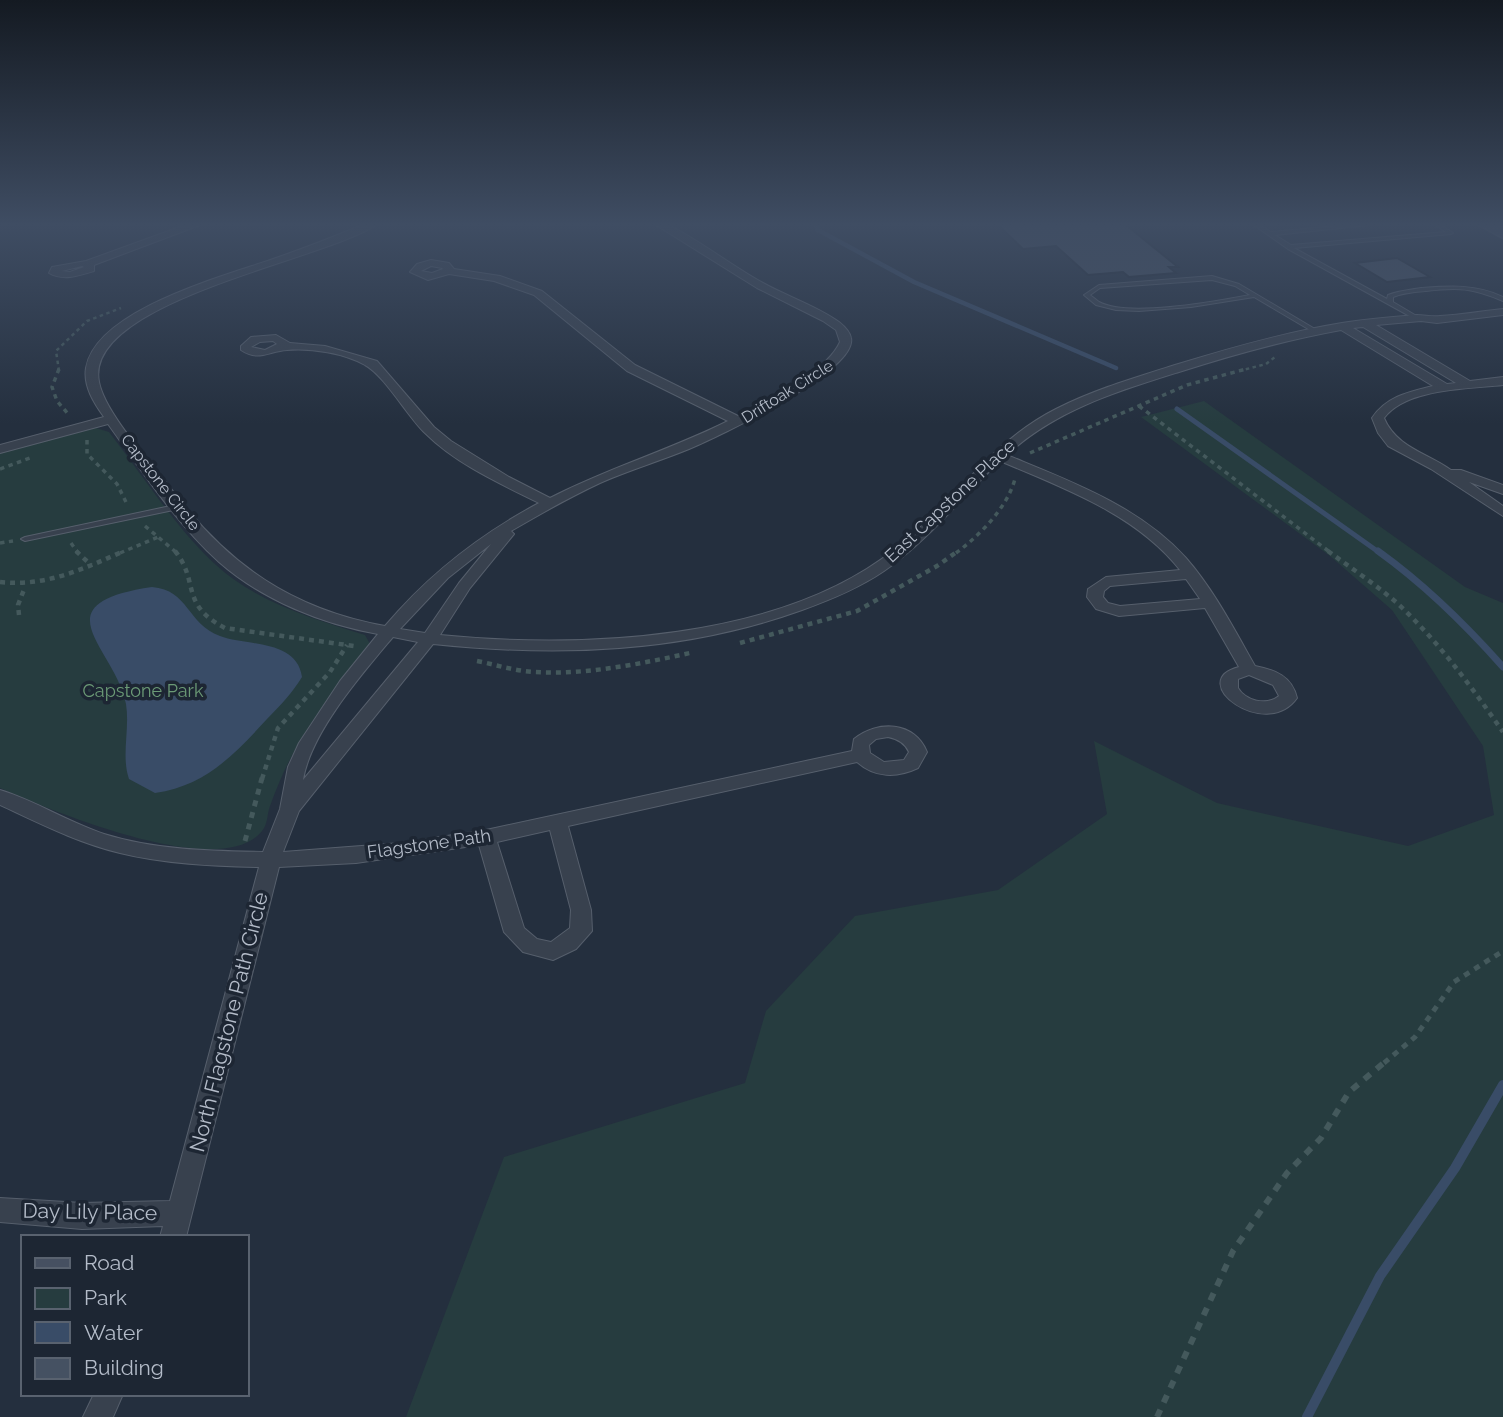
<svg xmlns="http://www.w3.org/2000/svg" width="1503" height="1417" viewBox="0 0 1503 1417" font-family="Raleway,sans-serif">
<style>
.green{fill:#263c3f}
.water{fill:#394c67}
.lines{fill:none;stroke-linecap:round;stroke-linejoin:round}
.stream-far3{stroke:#394c67;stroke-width:4.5}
.stream-far2{stroke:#394c67;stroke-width:5}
.stream-far1{stroke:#394c67;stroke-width:7}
.stream{stroke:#394c67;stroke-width:10}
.building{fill:#455162;stroke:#1f2835;stroke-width:2}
.lane-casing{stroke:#565f6c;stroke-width:2}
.street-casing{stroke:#565f6c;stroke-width:2}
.secondary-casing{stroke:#565f6c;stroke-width:3}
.path-far4{stroke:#44595c;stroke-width:2.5;stroke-dasharray:3.5 3.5;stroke-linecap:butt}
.path-far3{stroke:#44595c;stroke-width:3.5;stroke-dasharray:4.5 4.5;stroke-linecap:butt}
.path-far2{stroke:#44595c;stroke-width:4.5;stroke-dasharray:5 5;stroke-linecap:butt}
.path-far1{stroke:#44595c;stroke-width:5;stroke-dasharray:6 6;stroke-linecap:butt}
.path{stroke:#44595c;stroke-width:6;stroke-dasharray:8 8;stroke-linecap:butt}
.lane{fill:#38414e;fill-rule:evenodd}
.street{fill:#38414e;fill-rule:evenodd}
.secondary{fill:#465061;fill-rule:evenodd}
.labels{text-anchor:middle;stroke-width:7;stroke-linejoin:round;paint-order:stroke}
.far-street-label{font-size:16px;fill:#b4bcc9;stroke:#1d2633}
.street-label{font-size:18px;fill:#b4bcc9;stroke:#1d2633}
.park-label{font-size:18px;fill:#6b9a76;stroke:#1d2633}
.near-street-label{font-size:21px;fill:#b4bcc9;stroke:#1d2633}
</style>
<rect width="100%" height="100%" fill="#242f3e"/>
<path class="green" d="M 1204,401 L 1465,587 L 1503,603 L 1503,1417 L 406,1417 L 504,1157 L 745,1083 L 766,1011 L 855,916 L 998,890 L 1107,814 L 1094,741 L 1217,803 L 1408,846 L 1494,815 L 1483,746 L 1392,610 L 1330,556 L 1141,417 Z
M 96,428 L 109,432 C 141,473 178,531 216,565 C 256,602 314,619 365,635 L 370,644 C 347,677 319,708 299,743 C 287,763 278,784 270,806 C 267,814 268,824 262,831 C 221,883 48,809 0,788 L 0,453 Z"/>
<path class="water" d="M 152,587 C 189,590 187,624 220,636 C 245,646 297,639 302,677 C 293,692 280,706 267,719 C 234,755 205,786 155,793 L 129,779 C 121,756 130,729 126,704 C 115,647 37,604 152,587 Z"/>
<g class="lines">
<path class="stream-far3" d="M 815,225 L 818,230 L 914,282 L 1116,368"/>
<path class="stream-far2" d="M 1177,409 L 1380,553"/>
<path class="stream-far1" d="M 1378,551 C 1424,584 1465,624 1503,667"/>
<path class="stream" d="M 1307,1417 L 1380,1276 L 1455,1168 L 1503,1085"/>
</g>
<path class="building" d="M 998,225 L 1126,225 L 1178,267 L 1169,267 L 1176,273 L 1129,277 L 1123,272 L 1088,275 L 1056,246 L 1023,249 Z
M 1397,258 L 1430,277 L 1387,282 L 1355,263 Z"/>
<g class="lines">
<defs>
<path id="lane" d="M 1254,225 L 1260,225 L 1271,232 L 1348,225 L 1369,225 L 1275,235 L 1291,245 L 1446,232 L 1435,225 L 1441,225 L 1453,233 L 1451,234 L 1294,248 L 1387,299 L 1388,295 C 1399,291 1409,290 1421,288 C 1450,286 1476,284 1503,297 L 1503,301 C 1472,288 1459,287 1426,291 C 1415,292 1403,293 1393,297 L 1393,302 L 1420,318 L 1415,319 L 1288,249 Z
M 1212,276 L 1239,284 L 1320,332 L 1315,333 L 1254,297 L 1191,307 L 1139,311 L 1116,310 L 1096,305 L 1084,295 L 1099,285 ZM 1212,280 L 1235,286 L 1250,295 C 1217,301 1128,318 1099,302 C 1096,300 1093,297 1090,295 L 1100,288 Z
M 180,504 L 184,506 L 183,508 L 25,541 L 21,539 L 25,537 Z"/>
<path id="street" d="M 185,225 L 200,225 L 94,265 L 94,271 C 78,276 63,281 49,273 L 52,267 L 86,261 ZM 82,266 L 84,267 L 70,272 L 62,271 Z
M 362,225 L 376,225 C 325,260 83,301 99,382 C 105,413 151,463 172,490 C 228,565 292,609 385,626 C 429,574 479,535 539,503 C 501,484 456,464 425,433 C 408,417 384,375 365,365 C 344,353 311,348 287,350 C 269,351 259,362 241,350 L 241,346 L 251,337 L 276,335 L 290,343 L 325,346 L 377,361 L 434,427 L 451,441 L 509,477 L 550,498 C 608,468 670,450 728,421 L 627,371 L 534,295 L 494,281 L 449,274 L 428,280 L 410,272 L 417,264 L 431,260 L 449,263 L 454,269 L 500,276 L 542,291 L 635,365 L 738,416 C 768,400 826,373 840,342 L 836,330 L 823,321 L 757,288 L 656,225 L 669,225 L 678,230 C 707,246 734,267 763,283 C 788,297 815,305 839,322 C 844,326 850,332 851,338 C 858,371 717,437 689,449 C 660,461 629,470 600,483 C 570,497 540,514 511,531 L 514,534 L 470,588 L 440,635 C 581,649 780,641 895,549 C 952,505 990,442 1056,409 C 1093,390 1134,378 1175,365 C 1230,348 1286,332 1342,323 C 1367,319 1392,317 1417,315 C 1425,315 1432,317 1440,316 C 1461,315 1482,311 1503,309 L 1503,315 L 1437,323 L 1421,321 L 1376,325 L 1470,381 L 1503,377 L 1503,385 C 1469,389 1406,388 1384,418 C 1396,447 1427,453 1451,470 L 1461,470 L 1503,485 L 1503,494 L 1469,482 L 1503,506 L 1503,516 L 1431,469 L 1388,446 L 1378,433 L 1372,418 C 1387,396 1409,392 1433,386 L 1341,330 C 1286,340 1232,355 1179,372 C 1118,391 1055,410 1007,455 C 1070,481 1139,506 1186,558 C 1214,590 1234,629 1255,666 C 1275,670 1292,676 1297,698 C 1266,742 1184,681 1239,667 L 1205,608 L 1119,616 L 1096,609 L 1087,597 L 1088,589 L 1106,577 L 1180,570 C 1136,514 1063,488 1000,461 C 961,498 928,541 884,571 C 859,588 830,600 802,610 C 683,653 558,657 433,644 L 299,811 L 283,852 L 401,843 L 486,830 L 852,751 L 854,739 C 877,720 915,721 927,752 L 918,768 C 897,778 875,778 857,762 L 568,826 L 591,910 L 592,931 L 576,949 L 553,960 L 523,952 L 504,932 L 479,845 L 356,863 L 279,867 L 186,1237 L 160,1237 L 163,1226 L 82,1229 L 0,1222 L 0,1198 L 82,1203 L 170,1201 L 259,867 C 212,866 165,864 120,853 C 78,843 39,823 0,805 L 0,790 C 36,801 68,822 104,834 C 155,850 210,851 263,852 L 280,809 L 288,767 L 299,743 L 340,681 L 378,634 C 322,624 262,600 219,562 C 176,523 142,471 108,424 L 0,453 L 0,445 L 104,417 C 94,403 83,386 86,368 C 96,309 228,275 276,258 C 305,248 333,237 362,225 ZM 431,266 L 442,268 L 443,269 L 432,273 L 421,271 ZM 1363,327 L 1456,383 L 1447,384 L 1353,328 ZM 273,341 L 277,344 L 265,350 L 251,347 L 260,342 ZM 491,544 L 459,583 L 425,633 L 400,629 L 448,578 ZM 1186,579 L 1200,599 L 1120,606 L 1108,603 L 1103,597 L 1104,591 L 1110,586 ZM 393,637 L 418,642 L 303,780 C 311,732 362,674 393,637 ZM 1249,675 L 1273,685 L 1279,696 C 1266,706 1246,701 1238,688 L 1238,679 ZM 888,737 C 898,739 905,743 909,752 L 904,760 L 884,762 L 870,753 L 869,745 L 876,739 ZM 550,830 L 571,910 L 570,928 L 551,942 L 537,939 L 524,928 L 497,842 Z
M 94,1394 L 123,1394 L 113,1417 L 83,1417 Z"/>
<path id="secondary" d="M 1479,225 L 1497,225 L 1503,228 L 1503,238 Z"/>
</defs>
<use href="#lane" class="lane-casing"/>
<use href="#street" class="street-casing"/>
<use href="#secondary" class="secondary-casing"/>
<path class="path-far4" d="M 59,371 L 56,351 L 87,321 L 121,308
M 1239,371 L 1266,364 L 1275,357"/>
<path class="path-far3" d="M 59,369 L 52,387 L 57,401 L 69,415
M 1139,406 L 1331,553
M 87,440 L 87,454 L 117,484 L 127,504
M 1030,453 L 1187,385 L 1246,369
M 0,469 L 30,458
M 145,526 L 177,553
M 0,543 L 13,541
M 71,543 L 78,553
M 120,553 L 158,537
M 956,553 C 980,535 1007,508 1015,479"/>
<path class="path-far2" d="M 76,551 L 91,565
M 175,551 C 200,582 179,604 225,628 L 354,646
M 1328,551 C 1351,568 1375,584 1397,603 C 1438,641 1471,686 1503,732
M 0,582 C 46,587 83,569 124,551
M 19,615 L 18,605 L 25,587
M 740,643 L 857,611 L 937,566 L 958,551
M 477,661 C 497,665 515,671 535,672 C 587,675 639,664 690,653
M 262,779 L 278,728 L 330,672 L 347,645"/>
<path class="path-far1" d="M 245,841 L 262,778
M 1384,1063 L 1415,1037 L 1454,982 L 1503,951"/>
<path class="path" d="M 1157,1417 L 1233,1251 L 1287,1173 L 1321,1138 L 1349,1092 L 1386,1061"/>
<use href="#lane" class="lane"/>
<use href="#street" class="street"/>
<use href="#secondary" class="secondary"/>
</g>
<linearGradient id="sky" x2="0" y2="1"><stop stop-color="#141a22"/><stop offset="0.53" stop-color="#3f4d63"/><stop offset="1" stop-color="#3f4d63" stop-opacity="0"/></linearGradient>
<rect width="1503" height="424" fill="url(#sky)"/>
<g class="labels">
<g class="far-street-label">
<text transform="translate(787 391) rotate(-32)" y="6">Driftoak Circle</text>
<text transform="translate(161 482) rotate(52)" y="6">Capstone Circle</text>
</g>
<g class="street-label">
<text transform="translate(950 501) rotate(-43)" y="6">East Capstone Place</text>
<text transform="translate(429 844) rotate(-8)" y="6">Flagstone Path</text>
</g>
<g class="park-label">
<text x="143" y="697">Capstone Park</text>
</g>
<g class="near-street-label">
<text transform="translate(229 1022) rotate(-76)" y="7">North Flagstone Path Circle</text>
<text transform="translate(90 1212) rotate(1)" y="7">Day Lily Place</text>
</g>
</g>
<rect x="21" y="1235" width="228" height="161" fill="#1d2633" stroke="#59626f" stroke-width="2"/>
<rect x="35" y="1258" width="35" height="10" fill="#465061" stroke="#59626f" stroke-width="2"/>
<text x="84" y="1270" font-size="21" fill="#b4bcc9">Road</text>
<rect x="35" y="1288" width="35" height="21" fill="#263c3f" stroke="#59626f" stroke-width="2"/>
<text x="84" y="1305" font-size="21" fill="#b4bcc9">Park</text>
<rect x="35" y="1322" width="35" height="21" fill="#394c67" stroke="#59626f" stroke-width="2"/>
<text x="84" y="1340" font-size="21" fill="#b4bcc9">Water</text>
<rect x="35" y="1358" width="35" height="21" fill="#455162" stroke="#59626f" stroke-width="2"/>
<text x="84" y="1375" font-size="21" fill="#b4bcc9">Building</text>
</svg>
